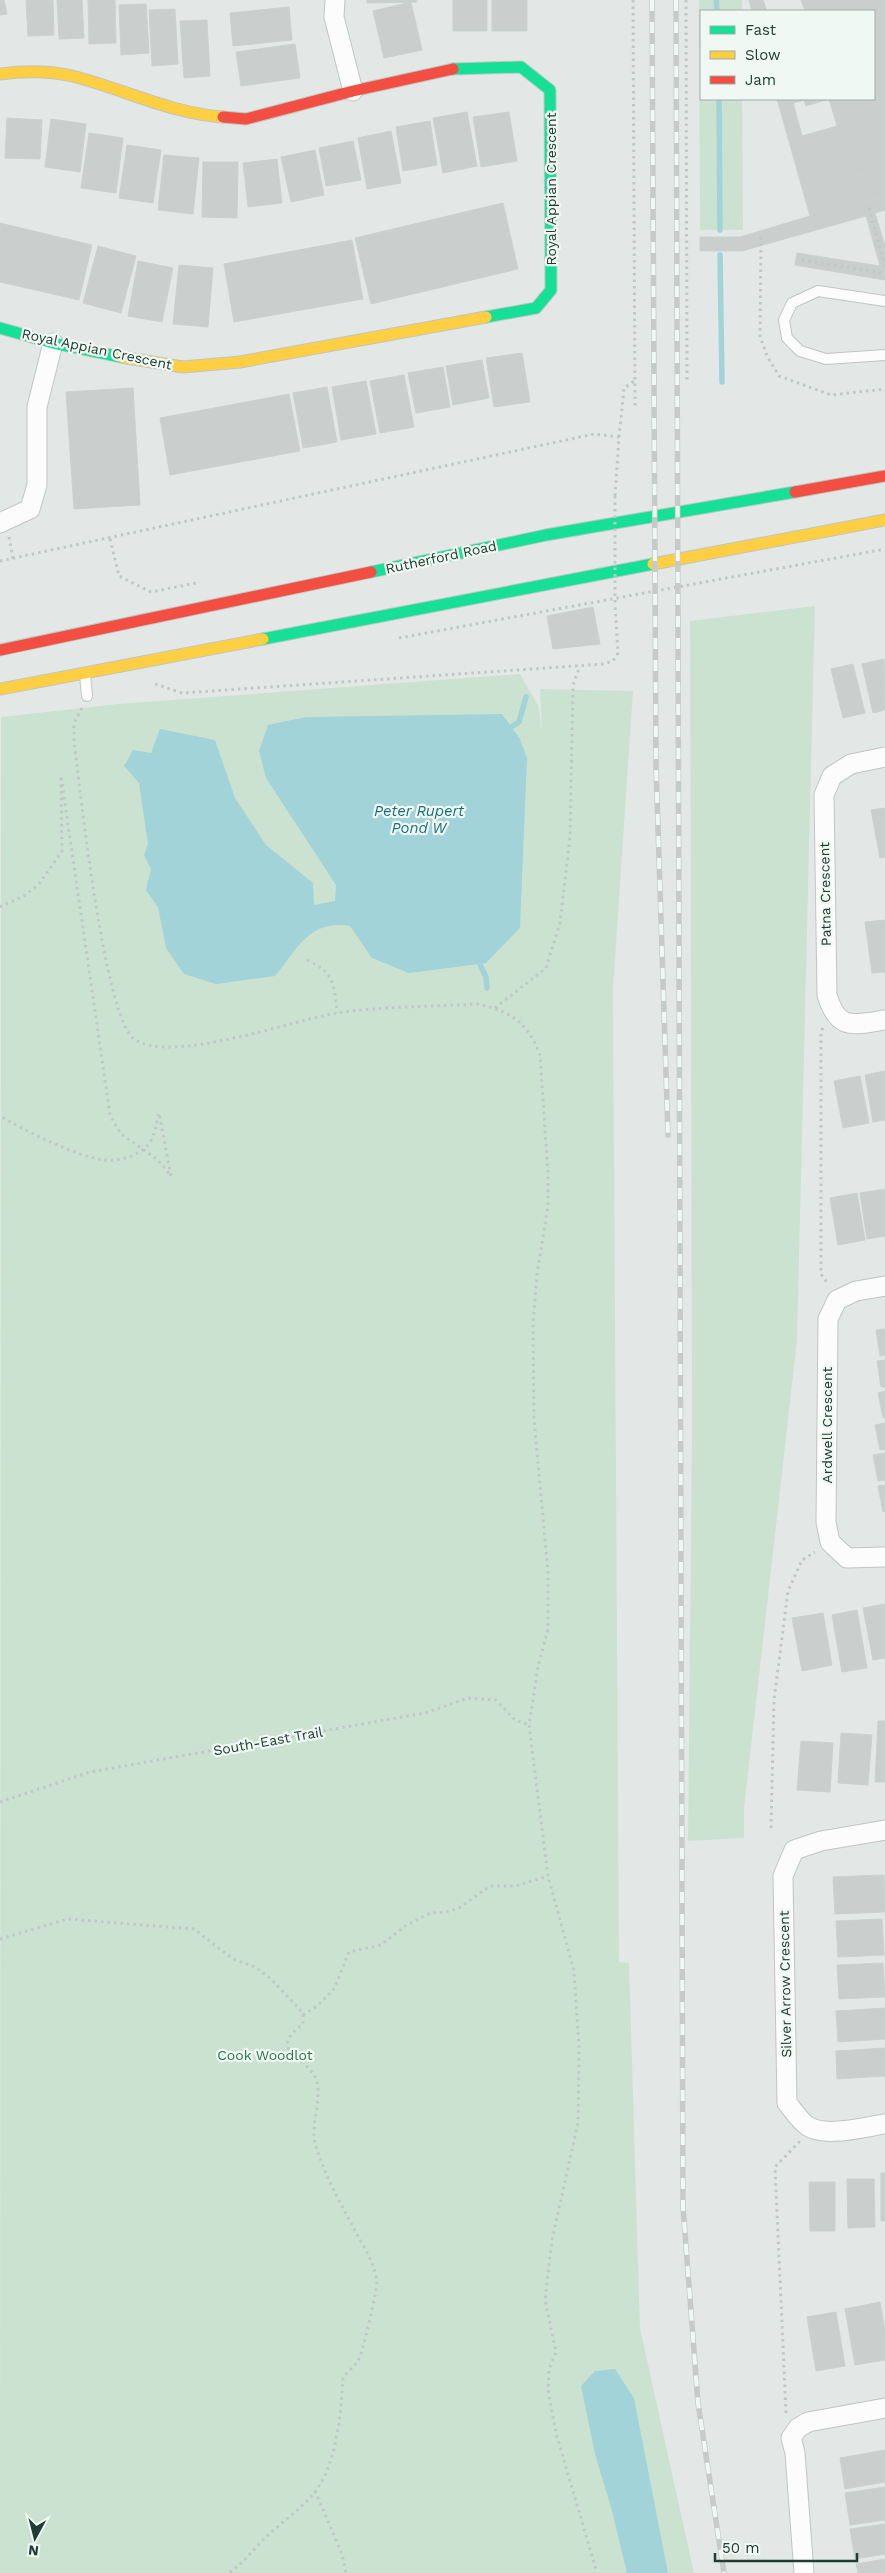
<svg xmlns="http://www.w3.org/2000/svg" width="885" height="2573" viewBox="0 0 885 2573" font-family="'Work Sans',sans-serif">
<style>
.green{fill:#cbe2d1}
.water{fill:#a1d3d9}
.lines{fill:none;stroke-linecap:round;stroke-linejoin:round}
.stream{stroke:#a1d3d9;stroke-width:5.5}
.building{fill:#cacfcd;stroke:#cbd1cf}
.lane-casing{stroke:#c0c5c3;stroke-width:12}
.street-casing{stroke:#c0c5c3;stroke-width:21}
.fast-casing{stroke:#bec6c3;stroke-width:13}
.slow-casing{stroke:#bec6c3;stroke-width:13}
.jam-casing{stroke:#bec6c3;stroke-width:13}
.path{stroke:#c0c8c6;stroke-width:3;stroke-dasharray:2.5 4;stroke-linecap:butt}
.lane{stroke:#fbfcfb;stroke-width:10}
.street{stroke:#fbfcfb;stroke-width:19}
.fast{stroke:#16e098;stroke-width:11}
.slow{stroke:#ffcf43;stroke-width:11}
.jam{stroke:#f24e42;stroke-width:11}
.rail-casing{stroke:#c6cac9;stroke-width:5.5}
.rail{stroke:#f0f8f4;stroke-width:4;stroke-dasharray:11;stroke-linecap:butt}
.path-bridge{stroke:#c0c8c6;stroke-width:3;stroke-dasharray:2.5 4;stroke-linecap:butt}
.labels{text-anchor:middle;stroke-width:4.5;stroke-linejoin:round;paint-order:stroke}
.street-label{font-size:14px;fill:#203c33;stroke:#f0f8f4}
.park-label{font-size:14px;fill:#297543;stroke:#f0f8f4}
.water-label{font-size:15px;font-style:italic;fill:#186e7a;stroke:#f0f8f4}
</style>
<rect width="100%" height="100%" fill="#e3e8e6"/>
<path class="green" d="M 699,0 L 742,0 L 742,11 L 701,11 L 701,99 L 742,99 L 743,230 L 700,230 Z
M 815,606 L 797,1340 L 744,1809 L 744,1838 L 688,1841 L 692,1430 L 690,621 Z
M 520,674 L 539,707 L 542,733 L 540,689 L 633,691 L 613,989 L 619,1962 L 629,1963 L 640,2328 L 694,2573 L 0,2573 L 1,717 L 118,704 Z"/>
<path class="water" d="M 502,714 L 520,739 L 527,758 L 520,928 L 486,963 L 409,973 L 372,958 L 350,926 C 310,919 298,948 275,976 L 216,984 L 184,974 L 166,948 L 158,907 L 146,890 L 151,869 L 144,855 L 148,844 L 139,783 L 124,766 L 133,750 L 151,753 L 160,729 L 215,740 L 235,798 L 266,845 L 313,883 L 314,905 L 335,901 L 336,885 L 266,778 L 259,751 L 268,725 L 306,717 Z
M 615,2369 L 634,2398 L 668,2573 L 627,2573 L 612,2511 L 595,2454 L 581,2386 L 595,2371 Z"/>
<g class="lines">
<path class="stream" d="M 716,0 L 717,11
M 719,99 L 720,230
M 720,255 L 722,382
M 505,731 L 519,722 L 526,697
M 477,958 L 486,977 L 487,988"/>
</g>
<path class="building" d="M 0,0 L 4,0 L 7,14 L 0,15 Z
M 26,0 L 53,0 L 54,35 L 28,36 Z
M 57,0 L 82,0 L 84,38 L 59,39 Z
M 88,0 L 115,0 L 116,43 L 89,44 Z
M 367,0 L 417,0 L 417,2 L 367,3 Z
M 453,0 L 487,0 L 487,31 L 453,31 Z
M 492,0 L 527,0 L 527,31 L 492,31 Z
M 749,0 L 763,0 L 767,11 L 752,11 Z
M 801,0 L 885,0 L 885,168 L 852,177 L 829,99 L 874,99 L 874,11 L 805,11 Z
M 411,2 L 422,50 L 384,58 L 373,11 Z
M 146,4 L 149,53 L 121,55 L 119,5 Z
M 289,7 L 292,40 L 233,46 L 230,13 Z
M 175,9 L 178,64 L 152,66 L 149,10 Z
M 207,20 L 210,76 L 184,78 L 180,21 Z
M 295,44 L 300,78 L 241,86 L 236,52 Z
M 777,99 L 829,99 L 806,106 L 804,100 L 793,103 L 824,214 L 885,196 L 885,210 L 875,213 L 885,246 L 885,280 L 795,265 L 797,253 L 880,266 L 866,216 L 742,251 L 700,251 L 700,237 L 740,237 L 810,216 Z
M 467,112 L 477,166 L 443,173 L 433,118 Z
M 509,112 L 517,161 L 481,167 L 473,117 Z
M 7,118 L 42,120 L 40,159 L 5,158 Z
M 51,119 L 86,124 L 80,172 L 45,167 Z
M 430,121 L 437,165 L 403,171 L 396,127 Z
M 837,126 L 852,177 L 885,168 L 885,196 L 824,214 L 802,136 Z
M 391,131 L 401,183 L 367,189 L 358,138 Z
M 89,133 L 123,138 L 116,193 L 81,188 Z
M 353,141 L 361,180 L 326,186 L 319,148 Z
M 127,145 L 161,150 L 153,203 L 119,198 Z
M 315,150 L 324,195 L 291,202 L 281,157 Z
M 164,155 L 199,158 L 193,214 L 158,210 Z
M 277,159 L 282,203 L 248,207 L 243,163 Z
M 203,162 L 238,162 L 237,218 L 202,217 Z
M 503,203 L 518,269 L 371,304 L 355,238 Z
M 0,223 L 92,245 L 79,300 L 0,282 Z
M 352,240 L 363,299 L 234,322 L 224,264 Z
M 98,246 L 136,256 L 121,313 L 83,303 Z
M 138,261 L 173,268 L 162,322 L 128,316 Z
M 179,265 L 213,268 L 208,327 L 173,324 Z
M 522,353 L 530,402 L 494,407 L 486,358 Z
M 482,360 L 489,398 L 453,405 L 446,366 Z
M 443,367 L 450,407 L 416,413 L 408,373 Z
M 404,375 L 414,427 L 380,433 L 370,381 Z
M 366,381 L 376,434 L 341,440 L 332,387 Z
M 327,387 L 337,442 L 303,448 L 293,393 Z
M 133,388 L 140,505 L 74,509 L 66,392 Z
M 289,394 L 300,451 L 170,475 L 160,418 Z
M 593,607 L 600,644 L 553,649 L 547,616 Z
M 884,659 L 885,710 L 873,713 L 862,664 Z
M 853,664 L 865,713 L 843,718 L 831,669 Z
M 885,808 L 885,857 L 880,858 L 871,810 Z
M 885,920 L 885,972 L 872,973 L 865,922 Z
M 885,1071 L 885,1120 L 873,1122 L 865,1075 Z
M 860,1076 L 869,1123 L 843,1128 L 834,1081 Z
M 885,1189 L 885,1236 L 867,1239 L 860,1193 Z
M 857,1193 L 865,1240 L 838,1245 L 830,1198 Z
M 885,1329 L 885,1355 L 880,1356 L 876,1330 Z
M 885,1360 L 885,1387 L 881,1387 L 877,1361 Z
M 885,1391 L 885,1418 L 883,1418 L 878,1393 Z
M 885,1423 L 885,1449 L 880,1450 L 875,1425 Z
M 885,1453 L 885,1480 L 878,1481 L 873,1455 Z
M 885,1485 L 885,1511 L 883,1512 L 878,1486 Z
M 885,1604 L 885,1658 L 873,1660 L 863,1608 Z
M 857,1610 L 867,1668 L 842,1672 L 832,1615 Z
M 823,1613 L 832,1665 L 802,1671 L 792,1618 Z
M 878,1721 L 885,1721 L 885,1782 L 875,1782 Z
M 841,1733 L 872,1735 L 868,1785 L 838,1783 Z
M 801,1741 L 833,1743 L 830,1792 L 797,1790 Z
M 884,1875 L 885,1912 L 835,1914 L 833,1877 Z
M 882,1919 L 884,1955 L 838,1957 L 836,1921 Z
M 883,1963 L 885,1997 L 839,1999 L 837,1965 Z
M 885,2008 L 885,2039 L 838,2042 L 836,2011 Z
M 885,2048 L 885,2076 L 837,2079 L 836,2051 Z
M 881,2173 L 885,2173 L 885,2221 L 881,2221 Z
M 847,2179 L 874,2179 L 875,2227 L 848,2228 Z
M 809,2182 L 835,2182 L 835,2231 L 810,2231 Z
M 880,2302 L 885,2331 L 885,2360 L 855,2365 L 845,2309 Z
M 836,2312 L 845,2366 L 816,2371 L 807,2317 Z
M 885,2450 L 885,2482 L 845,2489 L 840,2458 Z
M 885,2487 L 885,2520 L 850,2525 L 845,2493 Z
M 885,2524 L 885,2554 L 855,2559 L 850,2529 Z
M 885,2559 L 885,2573 L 858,2573 L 856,2564 Z"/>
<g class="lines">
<defs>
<path id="lane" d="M 885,301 L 818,291 L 792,303 L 784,320 L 787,338 L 800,351 L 826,359 L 885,355
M 85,675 L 87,696"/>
<path id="street" d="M 335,0 L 334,17 L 353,91
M 0,523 L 30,509 L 37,485 L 37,407 L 53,343
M 885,757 L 851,764 L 832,776 L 824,795 L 827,995 C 838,1031 852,1025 885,1020
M 885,1286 L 856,1291 L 837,1300 L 828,1319 L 826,1522 L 830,1542 L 847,1558 L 885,1557
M 885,1830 L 821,1841 L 794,1850 L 783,1876 L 787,2103 C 793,2110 798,2118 805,2124 C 822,2139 864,2127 885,2124
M 804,2573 L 795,2453 L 791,2438 L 798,2428 L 808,2422 L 885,2408"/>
<path id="fast" d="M 453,69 L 521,67 L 550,90 L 551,290 L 536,308 L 486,317
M 0,328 L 53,343 L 121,357
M 371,572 L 546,535 L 795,492
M 263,639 L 653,564"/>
<path id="slow" d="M 0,74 C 22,71 50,71 72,76 C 124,89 169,113 223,117
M 121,357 L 183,367 L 240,362 L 486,317
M 653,564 L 885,520
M 0,689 L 263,639"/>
<path id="jam" d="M 223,117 L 246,119 L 353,91 L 453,69
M 795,492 L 885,476
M 0,650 L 371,572"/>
</defs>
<use href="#lane" class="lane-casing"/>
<use href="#street" class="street-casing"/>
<use href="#fast" class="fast-casing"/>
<use href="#slow" class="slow-casing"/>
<use href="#jam" class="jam-casing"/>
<path class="path" d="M 633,0 L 635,406
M 686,0 L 687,383
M 869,208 L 885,267
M 761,237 L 760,336 L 767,356 L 779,376 L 831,395 L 885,389
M 802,260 L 885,273
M 619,437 L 624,388 L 634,381
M 9,537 L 13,559
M 110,539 L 119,576 L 151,592 L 196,583
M 0,561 L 594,434 L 619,437 L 615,496
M 399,638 L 885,549
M 155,684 L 182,693 L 604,664 L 613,661 L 618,653 L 615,604
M 82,708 L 74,723 L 74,741 C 80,788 104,1017 134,1039 C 171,1065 293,1020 337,1013 C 381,1006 432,1007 477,1004 C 511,1011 528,1023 540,1055 L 548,1174 L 548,1206 L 537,1274 L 533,1323 L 534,1419 L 548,1572 L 548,1629 L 538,1667 L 529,1725 L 548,1876 L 574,1971 L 579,2047 L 578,2123 L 552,2240 L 545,2300 L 556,2352 L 549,2369 L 548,2390 L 556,2433 L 597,2573
M 0,907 L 24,896 L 39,884 L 62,851 L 61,776 L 110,1115 L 121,1134 L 158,1160 L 171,1176 L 159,1113 C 156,1123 155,1138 147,1146 C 138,1156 117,1162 104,1160 C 75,1156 26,1131 0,1116
M 307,960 C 335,973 334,984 337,1013
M 495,1008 L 546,968 L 560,923 L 570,837 L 573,685 L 580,666
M 823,1028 L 821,1031 L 821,1274 L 828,1284
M 0,1802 L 90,1772 L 425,1713 L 468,1698 L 496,1700 L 515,1720 L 529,1725
M 771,1828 L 774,1700 L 788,1591 L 802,1560 L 815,1552
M 0,1939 L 68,1919 L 194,1929 L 233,1959 L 255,1967 L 271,1979 L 303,2013 L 303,2024 C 295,2031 285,2037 288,2048 C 296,2057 308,2066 314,2075 C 325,2091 310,2124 315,2143 C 323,2171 338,2199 352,2225 C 361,2243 374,2261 377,2280 C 378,2287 362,2356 358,2361 C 354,2367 348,2371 343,2378 C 341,2413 337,2463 315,2492 C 302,2508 282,2522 267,2536 C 254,2548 244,2563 229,2573
M 303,2015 L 317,2006 L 334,1989 L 349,1952 L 381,1945 L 405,1926 L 430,1913 L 446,1912 L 459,1908 L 490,1886 L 516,1886 L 548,1876
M 786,2413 L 775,2167 L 800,2141
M 315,2491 L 342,2554 L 346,2573"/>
<use href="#lane" class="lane"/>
<use href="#street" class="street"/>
<use href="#fast" class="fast"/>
<use href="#slow" class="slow"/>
<use href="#jam" class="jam"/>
<defs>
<path id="rail" d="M 652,0 L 656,766 L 668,1135
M 676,0 L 683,2207 L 698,2403 L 724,2573"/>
</defs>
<use href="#rail" class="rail-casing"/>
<use href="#rail" class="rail"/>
<path class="path-bridge" d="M 615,496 L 615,604"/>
</g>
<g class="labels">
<g class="street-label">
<text transform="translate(551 189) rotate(-90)" y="5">Royal Appian Crescent</text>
<text transform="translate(97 349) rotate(12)" y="5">Royal Appian Crescent</text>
<text transform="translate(441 557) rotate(-12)" y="5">Rutherford Road</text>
<text transform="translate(825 894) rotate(-91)" y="5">Patna Crescent</text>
<text transform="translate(827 1425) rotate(-90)" y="5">Ardwell Crescent</text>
<text transform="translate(268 1741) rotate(-10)" y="5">South-East Trail</text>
<text transform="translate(785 1984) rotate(-91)" y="5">Silver Arrow Crescent</text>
</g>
<g class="park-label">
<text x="265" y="2060">Cook Woodlot</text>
</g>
<g class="water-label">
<text x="419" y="816">Peter Rupert<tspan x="419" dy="17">Pond W</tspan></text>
</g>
</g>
<rect x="700" y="10" width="175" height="90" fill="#f0f8f4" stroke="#9dada7"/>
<rect x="710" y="26" width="25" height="8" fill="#16e098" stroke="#9dada7"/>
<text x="745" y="35" font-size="15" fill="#203c33">Fast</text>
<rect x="710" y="51" width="25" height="8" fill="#ffcf43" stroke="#9dada7"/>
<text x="745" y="60" font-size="15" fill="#203c33">Slow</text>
<rect x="710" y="76" width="25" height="8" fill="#f24e42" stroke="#9dada7"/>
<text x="745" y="85" font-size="15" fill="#203c33">Jam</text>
<g transform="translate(35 2538) rotate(187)" stroke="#f0f8f4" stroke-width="4" paint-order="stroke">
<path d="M0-4L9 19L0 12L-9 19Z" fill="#203c33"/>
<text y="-8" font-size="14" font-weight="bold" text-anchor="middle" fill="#203c33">N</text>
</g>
<path d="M715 2553v8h142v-8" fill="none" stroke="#203c33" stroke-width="2.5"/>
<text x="722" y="2553" font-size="15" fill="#203c33" stroke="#f0f8f4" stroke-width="4" paint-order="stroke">50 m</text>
</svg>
